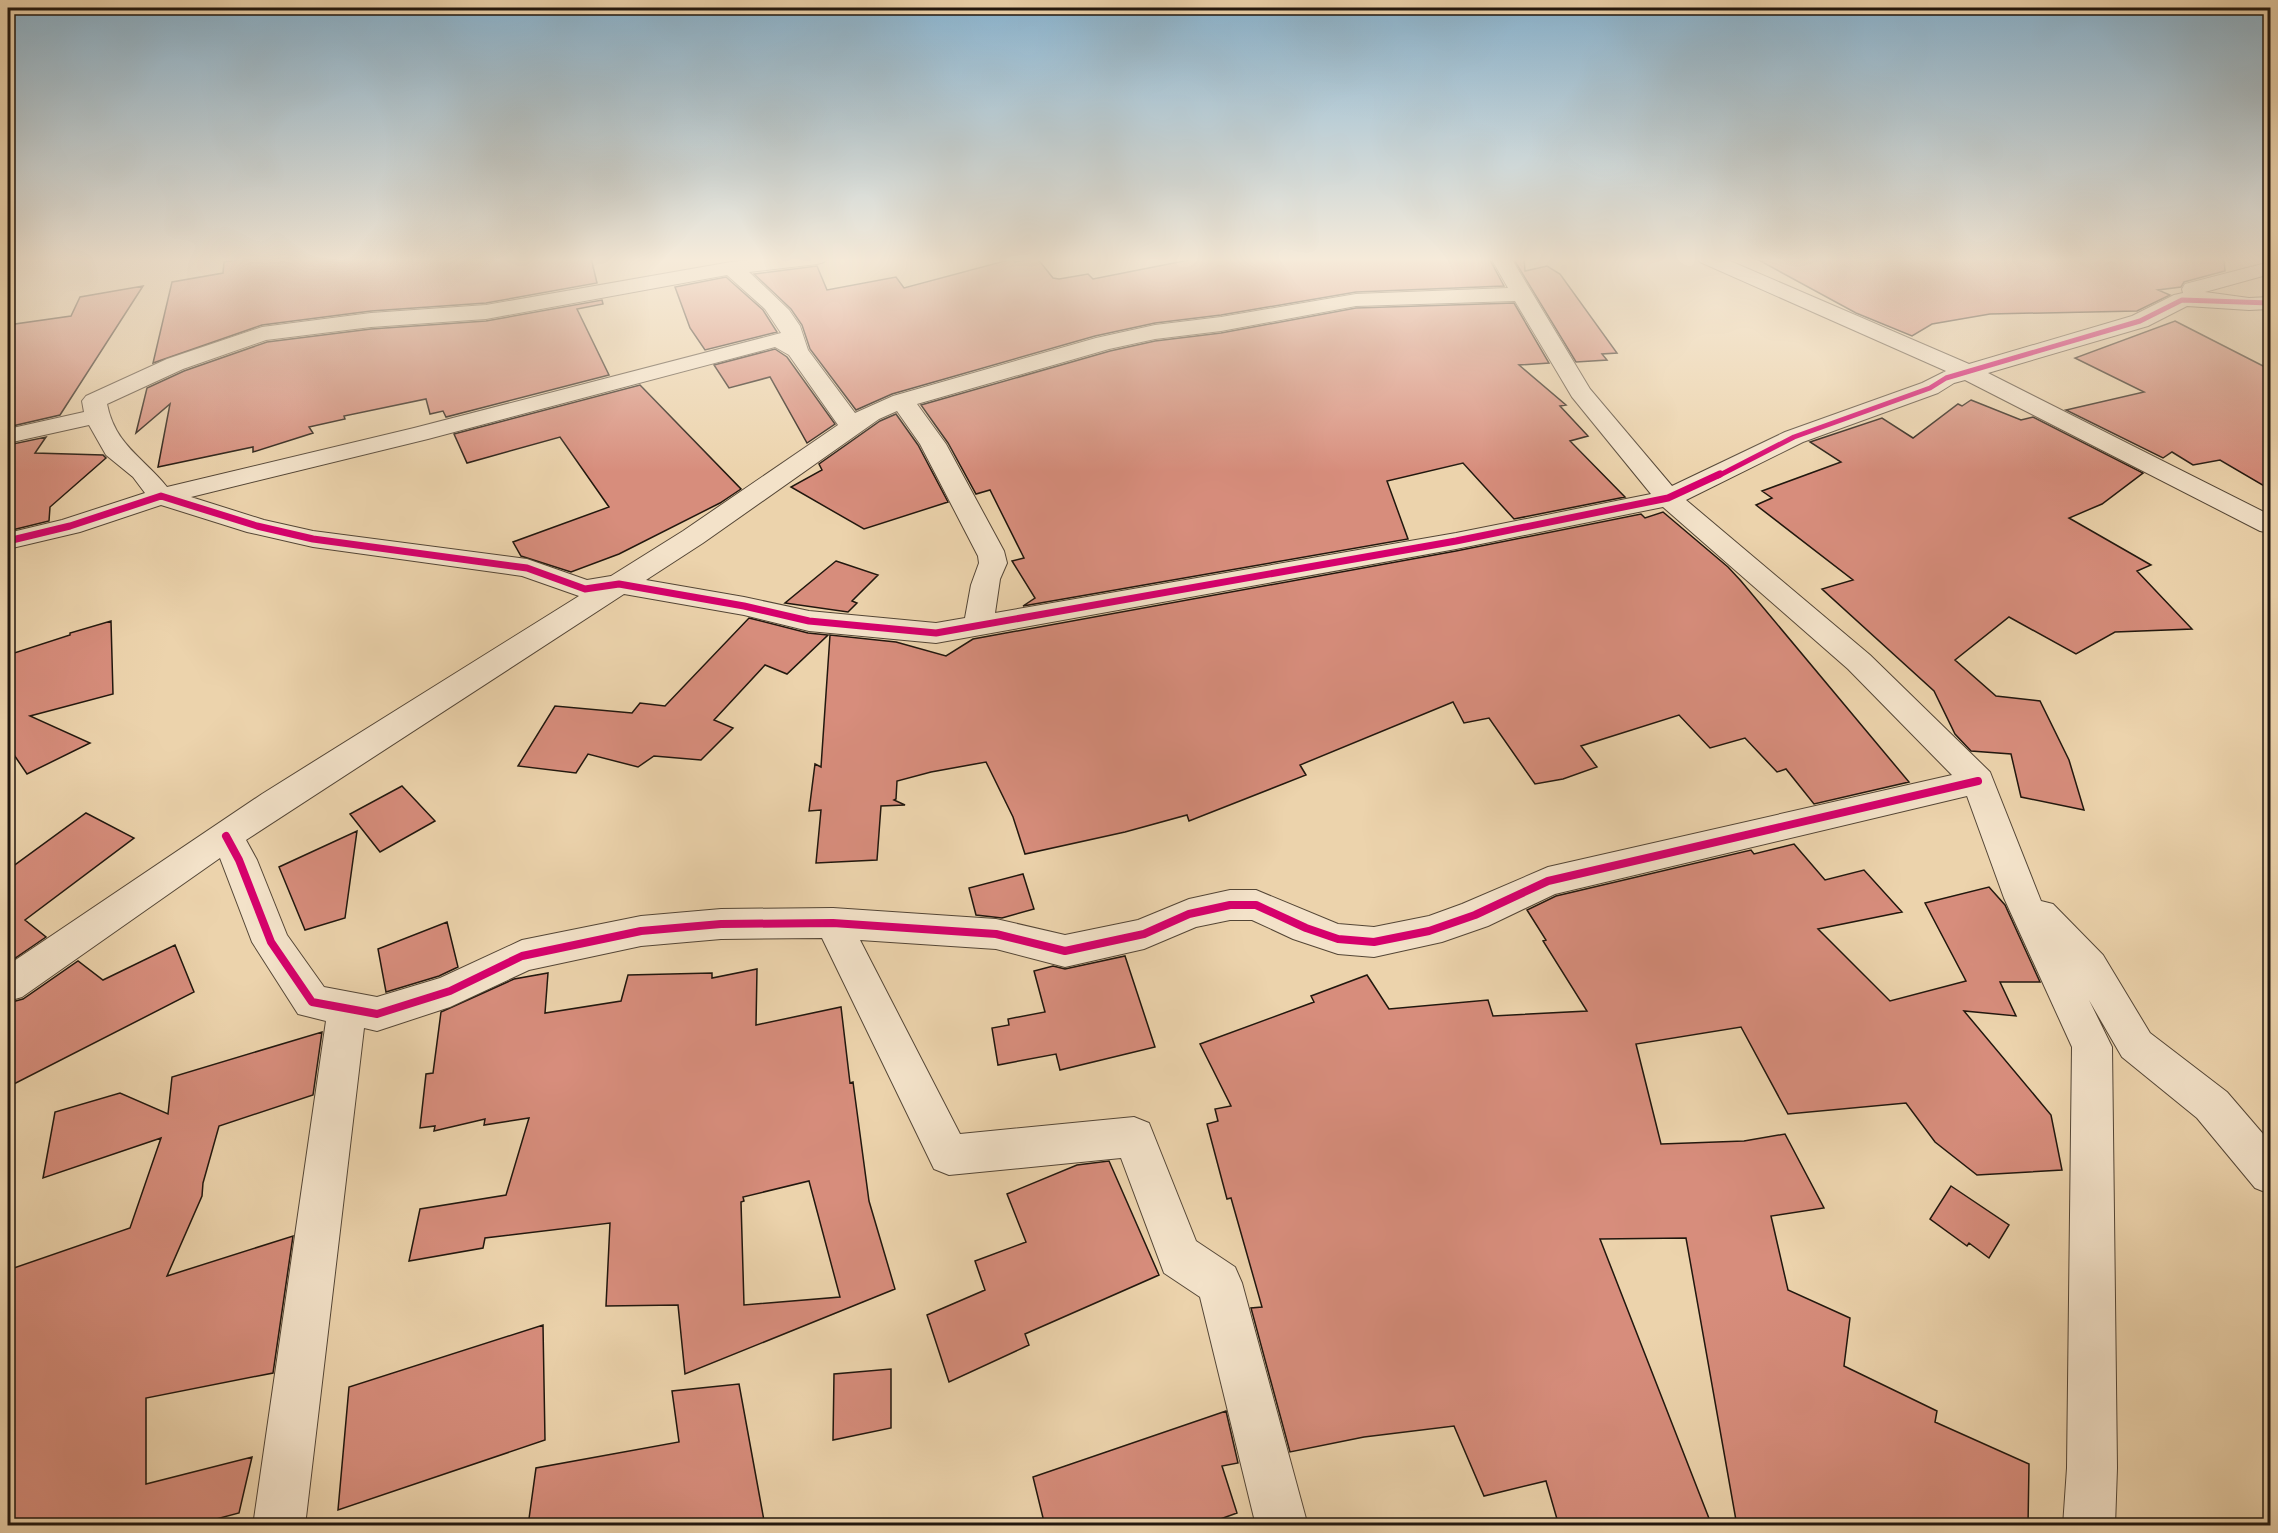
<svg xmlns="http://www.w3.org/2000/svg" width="2278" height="1533" viewBox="0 0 2278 1533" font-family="Alegreya,serif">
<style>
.building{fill:#d78d7c;stroke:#21170e;stroke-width:1.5;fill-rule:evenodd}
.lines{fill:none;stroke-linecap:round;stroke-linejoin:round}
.minor-casing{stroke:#544636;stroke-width:2}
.minor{fill:#f3e2c9;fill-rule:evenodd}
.cycleway-far2-casing{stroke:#f3e2c9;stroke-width:8}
.cycleway-far1-casing{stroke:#f3e2c9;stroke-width:10}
.cycleway-casing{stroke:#f3e2c9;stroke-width:12}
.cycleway-far2{stroke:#d6006c;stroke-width:5}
.cycleway-far1{stroke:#d6006c;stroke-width:7}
.cycleway{stroke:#d6006c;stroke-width:8}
</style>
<rect width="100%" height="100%" fill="#ecd3ac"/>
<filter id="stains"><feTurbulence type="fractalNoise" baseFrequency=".00333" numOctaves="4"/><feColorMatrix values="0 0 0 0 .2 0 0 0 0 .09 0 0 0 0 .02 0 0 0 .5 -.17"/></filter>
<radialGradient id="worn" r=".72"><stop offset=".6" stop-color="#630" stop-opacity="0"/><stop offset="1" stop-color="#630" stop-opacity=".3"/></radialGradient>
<path class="building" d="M 251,258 L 591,258 L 597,283 L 486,303 L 371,311 L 262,325 L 153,363 L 172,282 L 223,273 L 224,262 Z
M 1037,258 L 1053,278 L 1059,279 L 1088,274 L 1093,279 L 1199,258 L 1489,258 L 1504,286 L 1356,292 L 1221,315 L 1155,323 L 1095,336 L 892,394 L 856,410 L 810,349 L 802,325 L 791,309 L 754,274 L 817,266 L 827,290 L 896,277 L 904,288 L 1012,259 L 1015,262 Z
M 1513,258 L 1524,258 L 1525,271 L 1547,266 L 1560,274 L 1617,353 L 1602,354 L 1607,360 L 1576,362 Z
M 1755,258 L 2224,258 L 2225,271 L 2184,282 L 2181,287 L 2158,290 L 2170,295 L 2137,311 L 1990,314 L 1932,324 L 1912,336 L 1856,313 Z
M 726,277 L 763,310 L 777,332 L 705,350 L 690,328 L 675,287 Z
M 143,286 L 60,415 L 8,427 L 8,325 L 71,316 L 80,297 Z
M 602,300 L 603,304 L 577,309 L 609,375 L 446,417 L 443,411 L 430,414 L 426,399 L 344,416 L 345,419 L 309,427 L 313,433 L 253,452 L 253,447 L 158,467 L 170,404 L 136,433 L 147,388 L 184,371 L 267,342 L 371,329 L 486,321 Z
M 1514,303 L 1549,363 L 1519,365 L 1566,405 L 1560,406 L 1588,436 L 1570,441 L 1625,497 L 1514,519 L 1463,463 L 1387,481 L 1408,539 L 1023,606 L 1035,598 L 1012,561 L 1024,558 L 990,490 L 976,494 L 948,443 L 921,405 L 1110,351 L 1155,341 L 1221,333 L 1356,308 Z
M 2175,321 L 2271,370 L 2271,490 L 2220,460 L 2193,465 L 2172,452 L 2163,458 L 2066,410 L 2144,392 L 2075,358 Z
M 775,349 L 787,357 L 835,424 L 807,443 L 770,377 L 729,388 L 714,365 Z
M 640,385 L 741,489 L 720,503 L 619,554 L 571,572 L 521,556 L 513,542 L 609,507 L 560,437 L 467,463 L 454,434 Z
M 1971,400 L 2021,420 L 2033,417 L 2143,473 L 2102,504 L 2069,518 L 2151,565 L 2137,571 L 2192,629 L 2115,632 L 2076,654 L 2009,617 L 1955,660 L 1996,696 L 2040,701 L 2069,760 L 2084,810 L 2021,797 L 2011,754 L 1971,751 L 1955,734 L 1934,691 L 1822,589 L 1853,580 L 1756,505 L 1772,498 L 1762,491 L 1841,462 L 1810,442 L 1882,418 L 1913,438 L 1958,404 L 1962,406 Z
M 896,414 L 918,445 L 948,502 L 864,529 L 791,487 L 822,470 L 819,464 L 880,421 Z
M 46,437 L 35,453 L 103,455 L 106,458 L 50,507 L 49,521 L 8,531 L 8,445 Z
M 1663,512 L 1728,567 L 1741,581 L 1909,782 L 1814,804 L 1786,769 L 1777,772 L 1745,738 L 1710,748 L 1679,715 L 1581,746 L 1597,767 L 1563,779 L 1535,784 L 1489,718 L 1464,723 L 1453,702 L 1300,765 L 1306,775 L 1189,821 L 1187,815 L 1125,832 L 1025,854 L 1013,817 L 986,762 L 931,772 L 897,781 L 896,799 L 894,800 L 905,805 L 881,806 L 877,860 L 816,863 L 821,810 L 809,811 L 815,764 L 821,767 L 830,635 L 896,642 L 946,656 L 973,639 L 1456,551 L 1641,514 L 1645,518 Z
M 836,561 L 878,575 L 852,601 L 857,603 L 848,612 L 785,603 Z
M 749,618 L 808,633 L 828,635 L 787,674 L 765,665 L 714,720 L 733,728 L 701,760 L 654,756 L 638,767 L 588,754 L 576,773 L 518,766 L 555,706 L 632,713 L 640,703 L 665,706 Z
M 111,621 L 113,694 L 30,716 L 90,743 L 27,774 L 8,746 L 8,655 L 70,635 L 70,633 Z
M 402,786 L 435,821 L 380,852 L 350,814 Z
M 86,813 L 134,838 L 25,920 L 46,937 L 8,963 L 8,870 Z
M 357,831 L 345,918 L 305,930 L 279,867 Z
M 1794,844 L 1825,880 L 1864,870 L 1902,912 L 1818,929 L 1890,1001 L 1966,981 L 1925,903 L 1989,887 L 2005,905 L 2040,982 L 2000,982 L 2016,1016 L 1964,1011 L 2051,1115 L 2062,1170 L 1977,1175 L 1935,1142 L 1906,1103 L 1788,1114 L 1741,1027 L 1636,1044 L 1661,1144 L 1744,1141 L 1785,1134 L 1824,1208 L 1771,1216 L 1788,1290 L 1850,1318 L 1844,1366 L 1937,1411 L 1935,1422 L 2029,1464 L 2028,1526 L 1737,1526 L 1686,1238 L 1600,1239 L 1712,1526 L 1559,1526 L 1546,1481 L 1484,1496 L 1454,1426 L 1364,1437 L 1290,1452 L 1251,1308 L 1262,1307 L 1231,1198 L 1227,1199 L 1207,1124 L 1218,1121 L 1215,1109 L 1231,1106 L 1200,1044 L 1314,1002 L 1311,996 L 1367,975 L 1389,1009 L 1488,1000 L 1493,1016 L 1587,1011 L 1543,941 L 1546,940 L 1527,910 L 1556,896 L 1751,850 L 1754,854 Z
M 1023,874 L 1034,909 L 1002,918 L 976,915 L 969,888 Z
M 447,922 L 458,967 L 439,976 L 386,992 L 378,949 Z
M 175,945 L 194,992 L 8,1087 L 8,1003 L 23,999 L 78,961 L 103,980 Z
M 1125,956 L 1155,1047 L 1060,1070 L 1056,1054 L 998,1065 L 992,1028 L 1009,1025 L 1008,1019 L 1045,1012 L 1034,971 L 1053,966 L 1065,969 Z
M 757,969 L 756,1025 L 841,1007 L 850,1083 L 853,1082 L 869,1201 L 895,1289 L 685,1374 L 678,1305 L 606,1306 L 610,1223 L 485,1238 L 483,1248 L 409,1261 L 420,1209 L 506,1195 L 529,1118 L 484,1125 L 485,1119 L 434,1131 L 435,1126 L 420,1128 L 426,1074 L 433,1073 L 441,1012 L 514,979 L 548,973 L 545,1013 L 621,1001 L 628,975 L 712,973 L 712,978 ZM 809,1181 L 840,1297 L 744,1305 L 741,1202 L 744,1201 L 743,1197 Z
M 322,1032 L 313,1095 L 219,1126 L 203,1183 L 202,1196 L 167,1276 L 293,1236 L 273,1373 L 146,1398 L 146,1484 L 252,1457 L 239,1513 L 216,1519 L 216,1526 L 8,1526 L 8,1270 L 130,1228 L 161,1138 L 43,1178 L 55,1112 L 120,1093 L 168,1114 L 172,1077 Z
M 1109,1161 L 1159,1275 L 1025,1334 L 1029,1345 L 949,1382 L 927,1315 L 985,1290 L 975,1261 L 1026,1242 L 1007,1194 L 1077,1165 Z
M 1951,1186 L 2009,1225 L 1989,1258 L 1969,1243 L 1967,1246 L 1930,1219 Z
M 543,1325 L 545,1440 L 338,1510 L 349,1387 Z
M 891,1369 L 891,1428 L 833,1440 L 834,1374 Z
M 739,1384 L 765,1526 L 528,1526 L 536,1468 L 679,1442 L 672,1391 Z
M 1226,1411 L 1238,1463 L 1222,1466 L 1237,1513 L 1201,1526 L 1045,1526 L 1033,1477 Z"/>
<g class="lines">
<defs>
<path id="minor" d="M 768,258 L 827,258 L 824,262 L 817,264 L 749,272 L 789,310 L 800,326 L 808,350 L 855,413 L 893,396 L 1096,338 L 1155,325 L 1221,317 L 1356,294 L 1508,288 L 1491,258 L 1511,258 L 1590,389 L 1672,486 L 1785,432 L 1922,383 L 1946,371 L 1700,262 L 1697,258 L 1723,258 L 1969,364 L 2132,316 L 2174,295 L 2183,293 L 2182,289 L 2185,284 L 2270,262 L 2270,274 L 2205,292 L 2249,298 L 2270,297 L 2270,309 L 2249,310 L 2187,306 L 2148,326 L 1988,373 L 2270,515 L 2270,533 L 2260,531 L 1965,380 L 1954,383 L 1938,393 L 1803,442 L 1686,500 L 1870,655 L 1990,772 L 2041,901 L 2053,904 L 2103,955 L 2150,1033 L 2227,1092 L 2270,1142 L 2270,1194 L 2255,1188 L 2197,1118 L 2122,1057 L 2089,1000 L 2112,1047 L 2117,1468 L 2115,1526 L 2063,1526 L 2067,1468 L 2072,1047 L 2004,898 L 1967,796 L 1555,894 L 1488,926 L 1442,942 L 1374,957 L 1338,954 L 1293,939 L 1252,920 L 1230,920 L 1196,927 L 1144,949 L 1065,967 L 996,949 L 860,940 L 960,1134 L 1134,1117 L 1149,1123 L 1196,1241 L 1235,1267 L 1242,1283 L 1308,1526 L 1256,1526 L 1200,1297 L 1164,1273 L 1121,1158 L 949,1175 L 934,1169 L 822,938 L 721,939 L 641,946 L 529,970 L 450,1007 L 377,1031 L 364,1028 L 305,1526 L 253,1526 L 326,1021 L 298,1014 L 252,942 L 220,858 L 22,997 L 8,1001 L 8,965 L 262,794 L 579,596 L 522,576 L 313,547 L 247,532 L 161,505 L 80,532 L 8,549 L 8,533 L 62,520 L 145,493 L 133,477 L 106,455 L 89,425 L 8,443 L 8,429 L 84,412 L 82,401 L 86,396 L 167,359 L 262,327 L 371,313 L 486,305 L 731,262 ZM 727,275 L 765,309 L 781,333 L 414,428 L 167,487 C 143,457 115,445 107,404 L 183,369 L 266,340 L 371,327 L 486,319 ZM 1515,301 L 1572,397 L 1651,494 L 1456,533 L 995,613 L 1000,579 L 1007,563 L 1004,551 L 946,444 L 917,404 L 1109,349 L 1155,339 L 1221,331 L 1356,306 ZM 775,347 L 789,355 L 838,425 L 683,531 L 611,576 L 587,580 L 527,559 L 313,531 L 264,520 L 191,497 L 428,439 ZM 897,411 L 920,444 L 978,556 L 979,563 L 971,585 L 965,618 L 936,623 L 809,611 L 744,597 L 646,580 L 703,543 L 879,419 ZM 1663,507 L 1848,669 L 1952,775 L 1548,867 L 1462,904 L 1429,916 L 1374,927 L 1338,924 L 1256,890 L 1230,890 L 1189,899 L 1138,920 L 1065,935 L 996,919 L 833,908 L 721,909 L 641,916 L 522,940 L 440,978 L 377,997 L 324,987 L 287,935 L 257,860 L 246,840 L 624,594 L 744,615 L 809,631 L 936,643 L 1456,549 Z"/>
</defs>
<use href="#minor" class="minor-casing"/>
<use href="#minor" class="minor"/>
<defs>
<path id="cycleway-far2" d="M 1718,476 L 1794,437 L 1930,388 L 1946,378 L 2140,321 L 2182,300 L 2270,303"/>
<path id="cycleway-far1" d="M 8,541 L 70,526 L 161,496 L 257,526 L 313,539 L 527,568 L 585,589 L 619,584 L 744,606 L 809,621 L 936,633 L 1456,541 L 1668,498 L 1720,474"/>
<path id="cycleway" d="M 226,836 L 239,860 L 271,942 L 312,1002 L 377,1014 L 450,991 L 522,956 L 641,931 L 721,924 L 833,923 L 996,934 L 1065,951 L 1144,934 L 1189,914 L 1230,905 L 1256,905 L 1306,928 L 1338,939 L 1374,942 L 1429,931 L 1475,915 L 1548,881 L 1978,781"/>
</defs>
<use href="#cycleway-far2" class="cycleway-far2-casing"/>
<use href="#cycleway-far1" class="cycleway-far1-casing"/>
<use href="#cycleway" class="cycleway-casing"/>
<use href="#cycleway-far2" class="cycleway-far2"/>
<use href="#cycleway-far1" class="cycleway-far1"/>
<use href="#cycleway" class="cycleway"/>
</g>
<linearGradient id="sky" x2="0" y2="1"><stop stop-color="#89b5d2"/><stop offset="0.55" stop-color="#f6ebda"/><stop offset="1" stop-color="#f6ebda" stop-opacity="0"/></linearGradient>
<rect width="2278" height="472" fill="url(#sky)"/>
<rect width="2278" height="1533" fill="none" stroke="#ecd3ac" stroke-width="30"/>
<rect x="9" y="9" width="2260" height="1515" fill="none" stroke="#21170e" stroke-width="3"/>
<rect x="15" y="15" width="2248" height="1503" fill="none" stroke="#21170e" stroke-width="1.5"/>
<rect width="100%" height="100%" filter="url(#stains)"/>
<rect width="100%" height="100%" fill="url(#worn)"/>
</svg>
